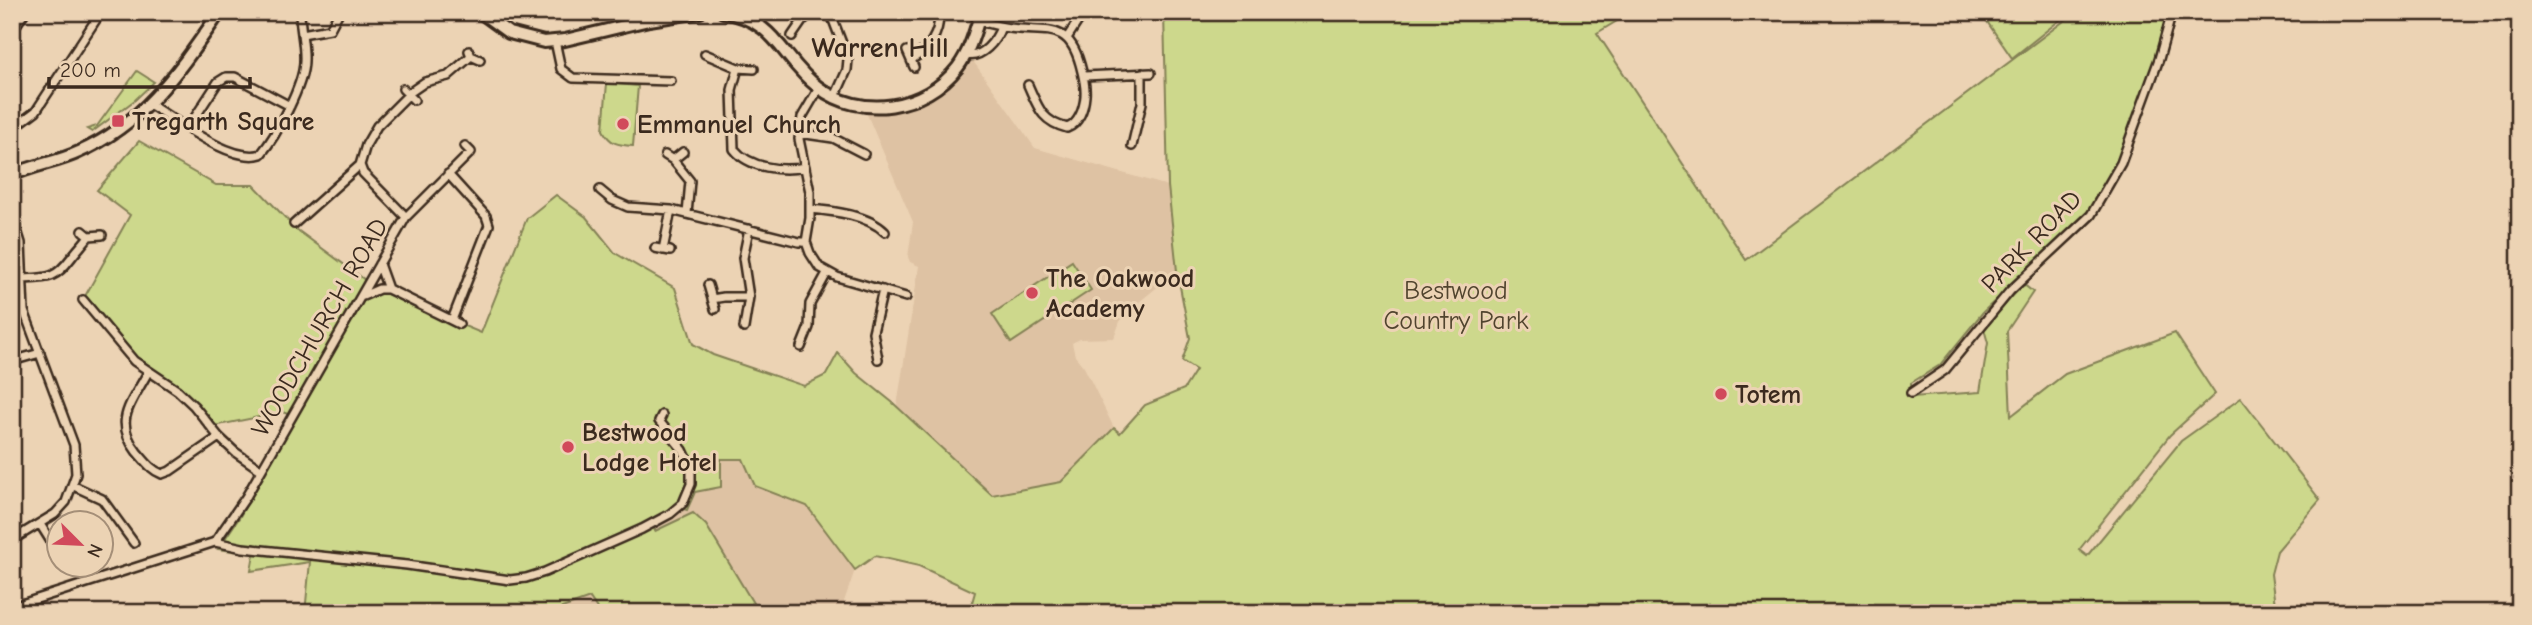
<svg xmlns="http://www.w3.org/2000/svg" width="2532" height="625" viewBox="0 0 2532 625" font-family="'Comic Neue',sans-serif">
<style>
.built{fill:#dec2a3}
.green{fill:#cdd88c;stroke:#848155;stroke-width:2}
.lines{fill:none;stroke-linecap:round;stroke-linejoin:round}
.street-casing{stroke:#3b2a1e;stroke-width:12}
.secondary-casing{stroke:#3b2a1e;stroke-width:16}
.street{stroke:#ecd3b4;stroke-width:7}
.secondary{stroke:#ecd3b4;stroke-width:10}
.poi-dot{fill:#d1495b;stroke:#ecd3b4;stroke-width:2.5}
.labels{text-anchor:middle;stroke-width:6;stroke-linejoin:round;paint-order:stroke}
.poi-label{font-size:26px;font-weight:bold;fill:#3b2a1e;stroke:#ecd3b4;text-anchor:start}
.street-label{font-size:26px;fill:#3b2a1e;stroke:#ecd3b4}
.park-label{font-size:26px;fill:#51442e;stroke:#ecd3b4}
.neighbourhood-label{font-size:28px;font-weight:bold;fill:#3b2a1e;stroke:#ecd3b4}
</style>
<rect width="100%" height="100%" fill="#ecd3b4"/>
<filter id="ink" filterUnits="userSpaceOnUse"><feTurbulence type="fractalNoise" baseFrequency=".0143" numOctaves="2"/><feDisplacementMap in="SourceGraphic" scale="14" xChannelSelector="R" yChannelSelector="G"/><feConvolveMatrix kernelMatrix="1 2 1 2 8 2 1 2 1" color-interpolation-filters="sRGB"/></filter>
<g filter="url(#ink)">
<path class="built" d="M 973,61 L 1035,148 L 1168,186 L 1177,271 L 1122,316 L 1114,338 L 1080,339 L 1072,343 L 1075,356 L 1084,367 L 1114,428 L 1061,482 L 992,495 L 897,406 L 919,266 L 910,262 L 908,257 L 913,222 L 866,112 L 896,110 L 925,100 L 943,88 Z
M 721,459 L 743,459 L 755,486 L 807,506 L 855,570 L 840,613 L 566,613 L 561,609 L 558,572 L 665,522 L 684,509 Z"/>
<path class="green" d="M 1164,12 L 1632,12 L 1597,33 L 1746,260 L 2076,12 L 2170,12 L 2163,38 L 2117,162 L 2090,210 L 2055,245 L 1983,312 L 1940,365 L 1911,383 L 1912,397 L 1980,392 L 1988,343 L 1984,329 L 2023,284 L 2033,292 L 2007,331 L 2011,416 L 2065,374 L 2175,333 L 2215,394 L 2170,435 L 2079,550 L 2087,556 L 2181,441 L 2241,398 L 2320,500 L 2277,551 L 2271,574 L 2276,613 L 969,613 L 975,592 L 919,566 L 875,556 L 855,570 L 807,506 L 755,486 L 743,459 L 721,459 L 721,487 L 695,492 L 687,510 L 684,509 L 654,528 L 655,531 L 693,513 L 706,525 L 759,613 L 600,613 L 590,598 L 562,608 L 566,613 L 305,613 L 310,562 L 251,571 L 254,554 L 218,549 L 239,518 L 295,419 L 284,412 L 214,426 L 189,396 L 142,364 L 84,298 L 130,215 L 97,190 L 139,141 L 216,185 L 254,185 L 296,229 L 380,291 L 481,333 L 527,218 L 556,195 L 586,217 L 615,253 L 675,288 L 693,344 L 713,355 L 804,386 L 826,375 L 838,353 L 856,373 L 892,402 L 992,495 L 1061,482 L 1114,428 L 1120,433 L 1145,405 L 1184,389 L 1196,370 L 1182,361 L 1190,338 L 1177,271 L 1168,186 Z
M 1994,12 L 2070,12 L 2012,58 L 1986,20 Z
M 137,71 L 154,82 L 135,100 L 92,132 L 87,129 L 97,126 Z
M 607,83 L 638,86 L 633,146 C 618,145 610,144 603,130 Z
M 1072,261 L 1091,290 L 1011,343 L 992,314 Z"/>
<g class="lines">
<defs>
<path id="street" d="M 628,12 L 631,24
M 830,12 L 848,59 L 847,70 L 835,97
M 978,21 C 989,23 1000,27 1010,28 C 1046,33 1068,21 1080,64 C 1083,75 1086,85 1085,96 C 1084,108 1079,124 1067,128 C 1041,121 1038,107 1028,85
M 12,31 L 25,12
M 302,34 L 330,29 L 339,12
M 792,36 L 803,20 L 813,12
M 1067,38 L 1084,12
M 555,41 L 561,69 L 573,78 L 671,81
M 469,51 L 471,56 L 480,60
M 907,51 L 914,67
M 705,54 L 738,68 L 754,69
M 966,55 C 982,59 996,41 1001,27
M 911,60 C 929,49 940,35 939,12
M 738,68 L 732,90 L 734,149 C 749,168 782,172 805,167
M 1084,76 L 1151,73
M 819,88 L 802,117 L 799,139 L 810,192 L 810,218 L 806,242 L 810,253 L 819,267 L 837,277 L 906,297
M 403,89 L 414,100
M 149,104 C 175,119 231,164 261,154 C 276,136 304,85 304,61 C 305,45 300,29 300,12
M 188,128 L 218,82 L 226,77 L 235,77 L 290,106
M 12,129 L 36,111 L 101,12
M 799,133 L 833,138 L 864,154
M 1132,146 L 1142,103 L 1142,73
M 665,155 L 673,160 L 690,181 L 687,214
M 673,160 L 683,152
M 360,165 L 363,173 L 406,217
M 448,174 L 486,216 L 489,225 L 452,320
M 600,190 L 612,200 L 628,207 L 671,210 L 799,242 L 806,242
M 810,209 C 834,211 868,215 885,232
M 12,214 L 21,243 L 24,311 L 74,445 L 76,474 L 66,502 L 55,514 L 12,540
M 294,224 L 360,165 L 366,145 L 377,126 L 412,91 L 425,82 L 448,76 L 471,56
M 83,231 L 89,236 L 102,235
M 655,248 L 670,251
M 663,250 L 671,210
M 379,264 L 388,289 L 459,324
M 23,279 C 49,278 55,279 71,258 C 77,250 83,244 89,236
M 708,285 L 715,309
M 363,296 L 379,289 L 388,289
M 712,299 L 724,297 L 749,297
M 83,300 L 134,361 L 177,390 L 194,406 L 219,437 L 235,452 L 261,470
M 12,312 L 24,311
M 744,328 L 749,297 L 743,258 L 749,229
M 801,347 L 809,327 L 810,304 L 827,273
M 878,359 L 873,332 L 883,290
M 12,361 L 40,353
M 148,372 C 132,403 112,420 137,452 C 145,461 151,470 162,474 L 170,471 L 219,437
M 1911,393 L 1945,370 L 2010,291 L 2091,215 L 2121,163 L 2159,59 L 2172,12
M 74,486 L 102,499 L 134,543
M 40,524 L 57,551 L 60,563
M 215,542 L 246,497 L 406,217 L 471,152 L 465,146
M 12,607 L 215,542 L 243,548 L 407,565 L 510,580 L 526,578 L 545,572 L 642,529 L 670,514 L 683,503 L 691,484 L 691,467 L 683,450 L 659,421 L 662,415"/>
<path id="secondary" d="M 480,12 L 509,33 L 544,42 L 565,40 L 649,20 L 700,12
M 723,12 C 777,20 782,60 818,87 C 861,120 925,110 958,67 C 970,51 975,31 981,12
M 12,175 C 34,165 58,162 79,152 C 145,123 180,69 220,12"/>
</defs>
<use href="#street" class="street-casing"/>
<use href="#secondary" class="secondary-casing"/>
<use href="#street" class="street"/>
<use href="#secondary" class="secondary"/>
</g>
</g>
<g class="poi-dot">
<rect x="111" y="114" width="14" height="14" rx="3.5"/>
<circle cx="623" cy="124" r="7"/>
<circle cx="1032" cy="293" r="7"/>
<circle cx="1721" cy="394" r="7"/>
<circle cx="568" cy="447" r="7"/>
</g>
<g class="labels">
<g class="poi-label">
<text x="132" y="130">Tregarth Square</text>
<text x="637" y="133">Emmanuel Church</text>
<text x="1046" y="287">The Oakwood<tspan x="1046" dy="30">Academy</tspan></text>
<text x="1735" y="403">Totem</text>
<text x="582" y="441">Bestwood<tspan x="582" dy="30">Lodge Hotel</tspan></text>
</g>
<g class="street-label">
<text transform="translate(2031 241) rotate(-46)" y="9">PARK ROAD</text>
<text transform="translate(319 327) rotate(-60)" y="9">WOODCHURCH ROAD</text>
</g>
<g class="park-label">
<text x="1456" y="299">Bestwood<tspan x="1456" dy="30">Country Park</tspan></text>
</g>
<g class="neighbourhood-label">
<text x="880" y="57">Warren Hill</text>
</g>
</g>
<rect width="2532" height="625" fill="none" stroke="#ecd3b4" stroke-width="42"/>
<rect x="21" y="21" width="2490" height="583" fill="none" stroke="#3b2a1e" stroke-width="2.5" filter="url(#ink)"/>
<g transform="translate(80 544) rotate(114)"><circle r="33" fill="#ecd3b4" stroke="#a58f78" stroke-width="2"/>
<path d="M0-5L12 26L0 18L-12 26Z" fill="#d1495b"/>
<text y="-10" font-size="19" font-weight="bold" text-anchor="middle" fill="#3b2a1e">N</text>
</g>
<path d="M49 77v10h201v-10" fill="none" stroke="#3b2a1e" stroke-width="3.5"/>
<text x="60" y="77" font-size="21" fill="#3b2a1e" stroke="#ecd3b4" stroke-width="5" paint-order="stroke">200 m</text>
</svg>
